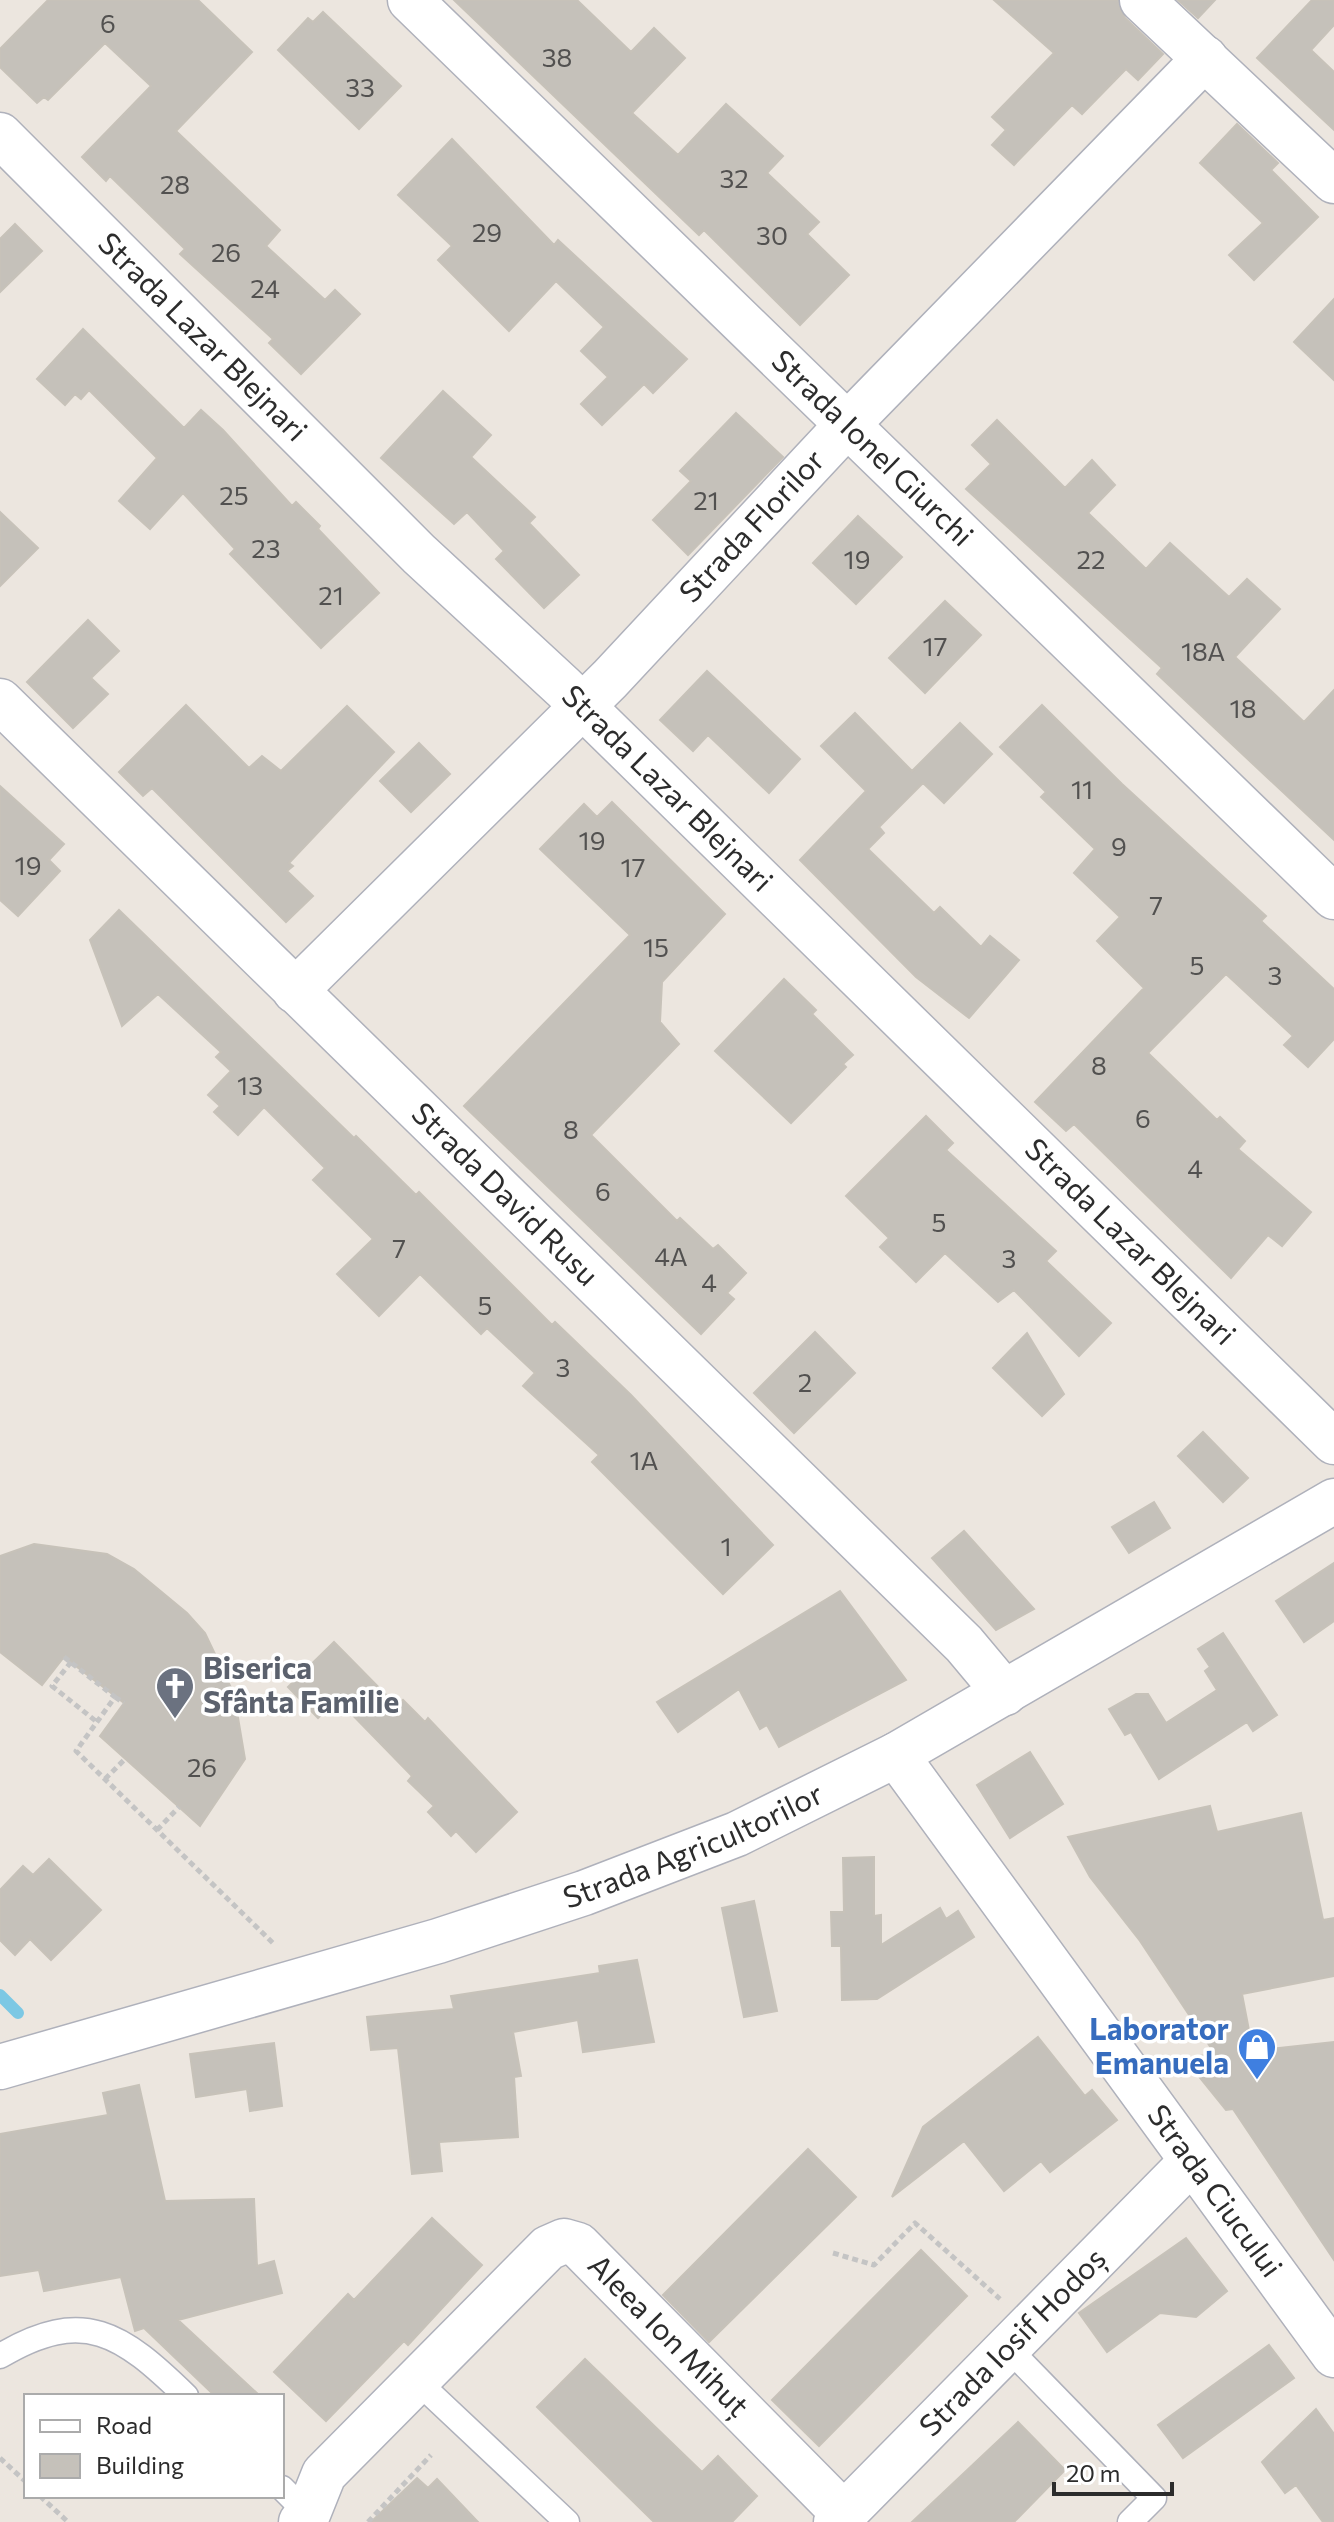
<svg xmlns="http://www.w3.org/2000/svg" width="1334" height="2522" viewBox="0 0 1334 2522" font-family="Commissioner,sans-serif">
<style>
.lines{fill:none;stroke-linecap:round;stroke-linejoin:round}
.stream{stroke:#7cc8e4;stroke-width:12}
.building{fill:#c5c1ba;stroke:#c7c2b9;stroke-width:2}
.service-casing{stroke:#afb1bb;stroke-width:27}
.minor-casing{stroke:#afb1bb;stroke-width:47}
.tertiary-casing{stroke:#afb1bb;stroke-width:47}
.path{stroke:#c4c4c4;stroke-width:5;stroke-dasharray:6 4;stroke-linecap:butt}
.service{stroke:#fff;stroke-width:24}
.minor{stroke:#fff;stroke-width:44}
.tertiary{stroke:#fff;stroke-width:44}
.labels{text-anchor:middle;stroke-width:7;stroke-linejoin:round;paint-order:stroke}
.number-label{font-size:26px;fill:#525150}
.street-label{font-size:30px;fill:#2c2c2c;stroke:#fff}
.worship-label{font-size:30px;font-weight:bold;fill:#5b616d;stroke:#fff;text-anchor:start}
.shop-label{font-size:30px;font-weight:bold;fill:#366cbe;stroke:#fff;text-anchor:end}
</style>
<rect width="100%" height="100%" fill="#ece6df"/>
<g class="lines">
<path class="stream" d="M 0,1995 L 18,2013"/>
</g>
<path class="building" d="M 48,0 L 198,0 L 252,52 L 176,131 L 280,230 L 266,246 L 325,300 L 335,290 L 360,314 L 301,374 L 269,343 L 273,339 L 180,254 L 185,249 L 110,176 L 106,181 L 82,157 L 151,86 L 105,43 L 48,100 L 44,97 L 37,103 L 0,67 L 0,49 Z
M 454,0 L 577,0 L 631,52 L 654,28 L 685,58 L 632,113 L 678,155 L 726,104 L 783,156 L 767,173 L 819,222 L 807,234 L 849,275 L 800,325 L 704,230 L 699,235 Z
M 994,0 L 1118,0 L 1125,18 L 1163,54 L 1138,80 L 1126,69 L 1082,114 L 1072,105 L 1014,165 L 992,145 L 1006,130 L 992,117 L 1054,53 Z
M 1178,0 L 1215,0 L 1198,18 Z
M 1312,0 L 1334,0 L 1334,25 L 1311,50 L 1334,72 L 1334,130 L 1257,58 Z
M 323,12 L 401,86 L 359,129 L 278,50 L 308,18 L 313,22 Z
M 1237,124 L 1278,163 L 1271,170 L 1318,217 L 1254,280 L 1229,255 L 1263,223 L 1200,163 Z
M 452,139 L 554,245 L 558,240 L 687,359 L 653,393 L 644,384 L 602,425 L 581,404 L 608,377 L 581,351 L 604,327 L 556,281 L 509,331 L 438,260 L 452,246 L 398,195 Z
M 15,224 L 42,251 L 0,292 L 0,239 Z
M 1334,299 L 1334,380 L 1294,342 Z
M 83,329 L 184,428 L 201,410 L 223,430 L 292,506 L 296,502 L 320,526 L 318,529 L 379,593 L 321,648 L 230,554 L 235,549 L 183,493 L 150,529 L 119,501 L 157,458 L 89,390 L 81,399 L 75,394 L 65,405 L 37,379 Z
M 443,391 L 491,435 L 471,457 L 535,517 L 529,523 L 579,575 L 544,608 L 496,559 L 504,551 L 467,512 L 454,524 L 381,458 Z
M 736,413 L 783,457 L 688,555 L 653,520 L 691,481 L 680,471 Z
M 997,420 L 1065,488 L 1092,460 L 1115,485 L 1088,513 L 1146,569 L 1170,543 L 1229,597 L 1247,579 L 1280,609 L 1235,657 L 1304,722 L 1334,690 L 1334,840 L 1157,674 L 1162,668 L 966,489 L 991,464 L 972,445 Z
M 0,512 L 38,548 L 0,586 Z
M 858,516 L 902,557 L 856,604 L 813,563 Z
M 945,601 L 981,635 L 925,693 L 889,658 Z
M 88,620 L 119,651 L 91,678 L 108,694 L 73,728 L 27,682 Z
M 707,671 L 800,759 L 769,793 L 708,735 L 693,751 L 660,720 Z
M 186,705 L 249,768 L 262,756 L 281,771 L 347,706 L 394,752 L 289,863 L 293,866 L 287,871 L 313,896 L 286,922 L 152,788 L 143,796 L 119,772 Z
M 1042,705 L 1122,784 L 1266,916 L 1261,921 L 1334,989 L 1334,1039 L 1308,1067 L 1284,1045 L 1293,1036 L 1226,974 L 1148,1053 L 1217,1120 L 1220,1117 L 1245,1141 L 1238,1149 L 1311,1212 L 1282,1246 L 1268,1235 L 1231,1278 L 1074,1124 L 1066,1131 L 1035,1102 L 1144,988 L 1097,941 L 1120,917 L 1074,873 L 1095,849 L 1041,797 L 1046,792 L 1000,747 Z
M 855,713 L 912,771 L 960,723 L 992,754 L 944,803 L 923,783 L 879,827 L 884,833 L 868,849 L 934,913 L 940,907 L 981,947 L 990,936 L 1019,960 L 969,1018 L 916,977 L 800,860 L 866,791 L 821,746 Z
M 419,743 L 450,774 L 411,812 L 380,781 Z
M 0,786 L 64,844 L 49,860 L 60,871 L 18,916 L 0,900 Z
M 612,802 L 725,914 L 662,982 L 660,1022 L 679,1044 L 591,1135 L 677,1221 L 680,1218 L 713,1249 L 718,1245 L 746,1273 L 727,1293 L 734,1299 L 701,1334 L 464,1106 L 630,935 L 540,849 L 584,804 L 597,817 Z
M 119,910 L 354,1138 L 356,1136 L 416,1195 L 419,1192 L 552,1325 L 555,1322 L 631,1395 L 773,1545 L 723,1594 L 592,1462 L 599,1455 L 523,1386 L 535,1373 L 487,1328 L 481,1334 L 420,1274 L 379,1316 L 337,1274 L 373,1239 L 313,1180 L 325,1168 L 264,1107 L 238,1135 L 214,1112 L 220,1106 L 208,1095 L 231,1071 L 216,1057 L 221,1052 L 158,994 L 122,1026 L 90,940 Z
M 784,979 L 816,1010 L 812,1014 L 853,1055 L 843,1064 L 846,1067 L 791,1123 L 715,1051 Z
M 926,1116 L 953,1143 L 946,1150 L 1056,1251 L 1046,1261 L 1111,1323 L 1079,1356 L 1014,1290 L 998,1302 L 945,1253 L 916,1282 L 880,1247 L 889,1238 L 846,1196 Z
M 815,1332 L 855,1373 L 794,1433 L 754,1393 Z
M 1027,1333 L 1064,1394 L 1042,1416 L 993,1368 Z
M 1203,1432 L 1248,1478 L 1223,1502 L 1178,1456 Z
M 1154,1502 L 1170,1528 L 1129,1553 L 1112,1527 Z
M 964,1531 L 1034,1609 L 996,1630 L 932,1558 Z
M 34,1544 L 107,1554 L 134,1569 L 187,1613 L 205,1633 L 234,1694 L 245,1759 L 200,1826 L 100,1736 L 124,1703 L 64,1657 L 42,1685 L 0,1652 L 0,1556 Z
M 1334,1563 L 1334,1621 L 1304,1642 L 1276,1601 Z
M 840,1591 L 906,1680 L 779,1747 L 767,1725 L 760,1729 L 739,1689 L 678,1732 L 657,1702 Z
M 1223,1633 L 1277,1715 L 1253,1731 L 1247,1722 L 1159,1779 L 1131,1732 L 1125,1735 L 1109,1709 L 1136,1694 L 1148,1694 L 1166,1723 L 1217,1690 L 1205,1671 L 1210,1667 L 1198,1649 Z
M 334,1642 L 397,1706 L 403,1700 L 425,1722 L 428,1718 L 517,1812 L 476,1852 L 456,1831 L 451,1836 L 428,1812 L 434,1806 L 408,1781 L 412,1776 L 337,1699 L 318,1718 L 288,1687 Z
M 1030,1752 L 1063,1804 L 1010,1838 L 977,1785 Z
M 1210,1806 L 1217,1832 L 1301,1813 L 1323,1920 L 1334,1918 L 1334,1976 L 1242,1994 L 1253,2051 L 1334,2042 L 1334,2260 L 1233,2109 L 1226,2110 L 1184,2058 L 1215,2054 L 1140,1941 L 1090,1877 L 1068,1837 Z
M 874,1857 L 874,1916 L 881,1915 L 881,1945 L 940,1908 L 946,1919 L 958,1911 L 974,1937 L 877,1999 L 842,2000 L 841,1946 L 832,1946 L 831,1912 L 844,1912 L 843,1858 Z
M 49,1859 L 101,1910 L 51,1960 L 30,1939 L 15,1955 L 0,1940 L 0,1890 L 23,1866 L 33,1875 Z
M 754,1901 L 777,2011 L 744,2017 L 722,1908 Z
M 637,1960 L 654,2042 L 583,2052 L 578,2020 L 513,2032 L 521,2076 L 514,2077 L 518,2137 L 439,2142 L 442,2171 L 412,2174 L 398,2048 L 371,2050 L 367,2017 L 454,2009 L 451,1996 L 600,1973 L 599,1966 Z
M 1038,2037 L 1085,2096 L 1092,2090 L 1117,2120 L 1050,2172 L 1041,2161 L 1004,2191 L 964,2141 L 892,2197 L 923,2127 Z
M 274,2043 L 282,2106 L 250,2111 L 247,2089 L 196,2097 L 190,2054 Z
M 139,2085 L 165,2201 L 254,2199 L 257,2266 L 274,2261 L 282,2293 L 178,2320 L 260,2396 L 215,2396 L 144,2328 L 135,2331 L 121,2277 L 44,2291 L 39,2270 L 0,2276 L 0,2134 L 108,2115 L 103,2093 Z
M 808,2149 L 856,2197 L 709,2342 L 663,2295 Z
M 432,2218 L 482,2265 L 408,2345 L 404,2341 L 326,2421 L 274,2372 L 348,2294 L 354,2300 Z
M 1186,2238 L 1227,2291 L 1196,2317 L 1160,2313 L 1107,2352 L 1079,2313 Z
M 921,2250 L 967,2296 L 819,2446 L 772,2400 Z
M 1269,2345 L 1294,2378 L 1183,2458 L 1158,2425 Z
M 585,2359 L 702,2472 L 718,2456 L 757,2496 L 732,2522 L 654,2522 L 537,2407 Z
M 1316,2409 L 1334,2434 L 1334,2522 L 1323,2522 L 1296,2485 L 1285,2493 L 1262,2462 Z
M 1018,2422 L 1065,2470 L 1014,2522 L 912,2522 Z
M 417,2478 L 428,2488 L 437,2479 L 478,2522 L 371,2522 Z"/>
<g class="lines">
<defs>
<path id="service" d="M 1008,2348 L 1154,2498 L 1130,2522
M 0,2356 C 84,2306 122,2334 186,2396
M 416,2380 L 567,2522
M 282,2488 L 308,2514"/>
<g id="minor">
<path id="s1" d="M 410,0 L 1334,897"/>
<path d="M 1142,0 L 1334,181"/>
<path id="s2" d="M 0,135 L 419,554 L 564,688 L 1334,1442"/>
<path id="s3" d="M 0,701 L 964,1644 L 1005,1693"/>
<path id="s4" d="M 295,991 L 610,679 L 846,426 L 1205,58"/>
<path id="s5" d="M 301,2522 L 308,2514 L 324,2474 L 548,2248 L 564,2241 L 578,2245 L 844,2514"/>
<path id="s6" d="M 836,2522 L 1191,2162"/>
</g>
<g id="tertiary">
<path id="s7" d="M 896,1755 L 1334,2355"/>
<path id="s8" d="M 0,2067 L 438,1941 L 584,1893 L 737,1834 L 896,1755 L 1334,1501"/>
</g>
</defs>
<use href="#service" class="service-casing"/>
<use href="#minor" class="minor-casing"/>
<use href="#tertiary" class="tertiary-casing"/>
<path class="path" d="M 64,1657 L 115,1697 L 76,1751 L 275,1945
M 71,1662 L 52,1686 L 97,1722
M 115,1697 L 124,1703
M 105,1779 L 125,1759
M 157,1830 L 179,1807
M 833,2253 L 874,2265 L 915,2223 L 1000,2299
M 0,2458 L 26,2482
M 40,2496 L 68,2522
M 368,2522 L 431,2455"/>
<use href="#service" class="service"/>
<use href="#minor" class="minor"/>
<use href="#tertiary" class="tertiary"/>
</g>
<defs>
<symbol id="church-pin" viewBox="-11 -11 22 30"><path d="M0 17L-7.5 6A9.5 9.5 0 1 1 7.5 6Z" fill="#6b7280" stroke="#fff"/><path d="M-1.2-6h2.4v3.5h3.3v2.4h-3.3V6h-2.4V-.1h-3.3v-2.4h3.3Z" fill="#fff"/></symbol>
<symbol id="shop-pin" viewBox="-11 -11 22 30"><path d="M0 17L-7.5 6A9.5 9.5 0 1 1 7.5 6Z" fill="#3f7fe0" stroke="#fff"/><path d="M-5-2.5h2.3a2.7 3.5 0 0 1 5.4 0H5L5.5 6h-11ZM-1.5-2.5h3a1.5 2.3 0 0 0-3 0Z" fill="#fff"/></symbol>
</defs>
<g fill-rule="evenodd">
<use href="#church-pin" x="153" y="1664" width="44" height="60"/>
<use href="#shop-pin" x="1235" y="2025" width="44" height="60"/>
</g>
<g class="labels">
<g class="number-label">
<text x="108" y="33">6</text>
<text x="557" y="67">38</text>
<text x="360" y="97">33</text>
<text x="734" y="188">32</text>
<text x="175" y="194">28</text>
<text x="487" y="242">29</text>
<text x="772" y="245">30</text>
<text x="226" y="262">26</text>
<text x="265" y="298">24</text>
<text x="234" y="505">25</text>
<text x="706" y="510">21</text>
<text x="266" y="558">23</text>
<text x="857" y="569">19</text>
<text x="1091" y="569">22</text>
<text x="331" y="605">21</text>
<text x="935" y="656">17</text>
<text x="1203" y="661">18A</text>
<text x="1243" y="718">18</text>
<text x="1082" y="799">11</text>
<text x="592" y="850">19</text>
<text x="1119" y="856">9</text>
<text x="28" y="875">19</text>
<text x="633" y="877">17</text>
<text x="1156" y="915">7</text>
<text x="656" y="957">15</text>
<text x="1197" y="975">5</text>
<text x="1275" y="985">3</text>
<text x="1099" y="1075">8</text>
<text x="250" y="1095">13</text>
<text x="1143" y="1128">6</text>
<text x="571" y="1139">8</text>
<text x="1195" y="1178">4</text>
<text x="603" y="1201">6</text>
<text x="939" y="1232">5</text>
<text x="399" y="1258">7</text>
<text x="671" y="1266">4A</text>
<text x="1009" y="1268">3</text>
<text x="709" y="1292">4</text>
<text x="485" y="1315">5</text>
<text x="563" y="1377">3</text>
<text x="805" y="1392">2</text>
<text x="644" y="1470">1A</text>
<text x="726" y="1556">1</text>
<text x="202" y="1777">26</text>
</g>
<g class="street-label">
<text dy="10" stroke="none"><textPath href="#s2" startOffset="286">Strada Lazar Blejnari</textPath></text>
<text dy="10" stroke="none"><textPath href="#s1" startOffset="644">Strada Ionel Giurchi</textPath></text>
<text dy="10" stroke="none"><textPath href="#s4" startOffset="652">Strada Florilor</textPath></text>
<text dy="10" stroke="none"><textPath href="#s2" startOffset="934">Strada Lazar Blejnari</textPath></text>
<text dy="10" stroke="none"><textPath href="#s3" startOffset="706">Strada David Rusu</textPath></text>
<text dy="10" stroke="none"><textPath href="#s2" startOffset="1582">Strada Lazar Blejnari</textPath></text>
<text dy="10" stroke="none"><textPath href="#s8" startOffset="728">Strada Agricultorilor</textPath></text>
<text dy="10" stroke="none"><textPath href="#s7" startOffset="540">Strada Ciucului</textPath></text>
<text dy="10" stroke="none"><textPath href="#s5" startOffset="532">Aleea Ion Mihuț</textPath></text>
<text dy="10" stroke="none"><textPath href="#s6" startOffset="252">Strada Iosif Hodoș</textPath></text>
</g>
<g class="worship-label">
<text x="203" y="1679">Biserica<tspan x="203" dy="34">Sfânta Familie</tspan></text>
</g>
<g class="shop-label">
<text x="1229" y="2040">Laborator<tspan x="1229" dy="34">Emanuela</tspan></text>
</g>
</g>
<rect x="24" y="2394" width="260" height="104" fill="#ffffff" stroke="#ababab" stroke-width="2"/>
<rect x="40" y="2420" width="40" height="12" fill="#ffffff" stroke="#ababab" stroke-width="2"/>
<text x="96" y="2434" font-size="24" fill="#2c2c2c">Road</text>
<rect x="40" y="2454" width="40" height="24" fill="#c5c1ba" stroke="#ababab" stroke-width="2"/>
<text x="96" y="2474" font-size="24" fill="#2c2c2c">Building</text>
<path d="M1054 2482v12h118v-12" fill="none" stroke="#2c2c2c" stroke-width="4"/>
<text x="1066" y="2482" font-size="24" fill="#2c2c2c" stroke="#ffffff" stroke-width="6" paint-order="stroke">20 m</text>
</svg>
